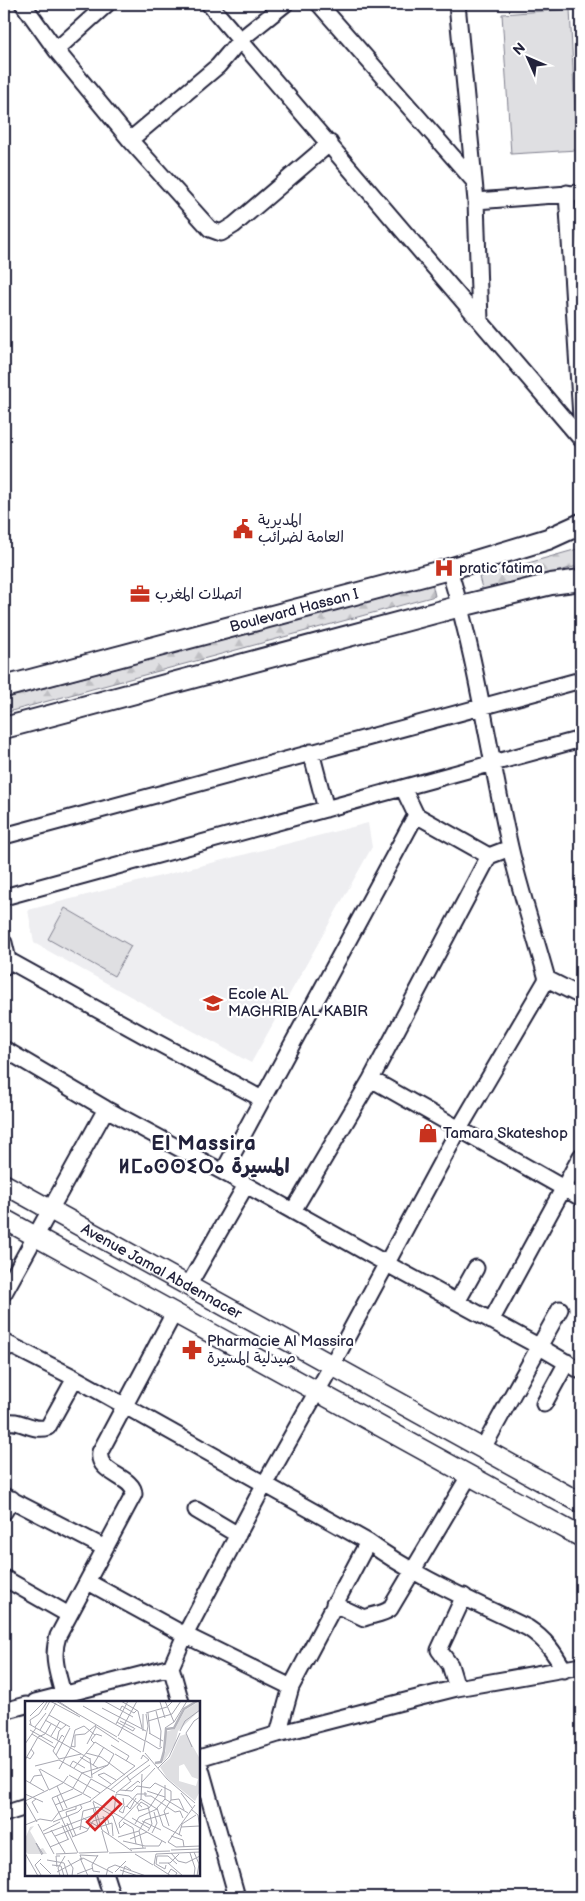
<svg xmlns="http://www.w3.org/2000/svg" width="585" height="1901" viewBox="0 0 585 1901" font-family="'Balsamiq Sans','Playpen Sans Arabic','Noto Sans Tifinagh',sans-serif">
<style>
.built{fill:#eeeef1}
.green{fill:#dfdfe2;stroke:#80808e}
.forest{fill:url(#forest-firs);stroke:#80808e}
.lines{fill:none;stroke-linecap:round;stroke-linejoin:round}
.minor-casing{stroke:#22223b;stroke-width:19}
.tertiary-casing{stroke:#22223b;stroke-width:22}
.secondary-casing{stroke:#22223b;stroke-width:24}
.minor{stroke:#fff;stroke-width:15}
.tertiary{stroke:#fff;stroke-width:19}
.secondary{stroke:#fff;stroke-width:20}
.labels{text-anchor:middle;stroke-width:4.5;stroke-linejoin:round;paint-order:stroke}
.poi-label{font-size:15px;fill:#22223b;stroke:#fff;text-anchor:start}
.street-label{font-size:15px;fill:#22223b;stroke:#fff}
.district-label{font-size:20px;font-weight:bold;letter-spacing:1px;fill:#22223b;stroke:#fff}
.inset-river{fill:none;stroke:#b4b4bc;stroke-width:2.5}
.inset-road{fill:none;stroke:#a7a7b1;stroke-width:1}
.view{fill:#d62828;fill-opacity:0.15;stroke:#d62828;stroke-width:2.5}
.inset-edge{fill:none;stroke:#22223b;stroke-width:2.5}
</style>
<defs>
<pattern id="forest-firs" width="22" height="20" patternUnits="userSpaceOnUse" patternTransform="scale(1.25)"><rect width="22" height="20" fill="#dfdfe2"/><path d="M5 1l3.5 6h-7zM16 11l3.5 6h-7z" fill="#bfbfc3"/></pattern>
</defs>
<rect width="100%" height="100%" fill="#fff"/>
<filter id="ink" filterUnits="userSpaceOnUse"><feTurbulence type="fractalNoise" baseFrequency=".02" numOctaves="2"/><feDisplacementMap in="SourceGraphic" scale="10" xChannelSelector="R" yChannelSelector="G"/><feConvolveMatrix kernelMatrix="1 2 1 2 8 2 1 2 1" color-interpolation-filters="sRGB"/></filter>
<g filter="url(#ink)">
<path class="built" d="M 368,823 L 372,847 L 251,1063 L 34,943 L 28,910 Z"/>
<path class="green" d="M 570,9 L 577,150 L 511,154 L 502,14 Z
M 65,908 L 131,946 L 114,976 L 48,939 Z"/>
<path class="forest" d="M 581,548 L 581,565 L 483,592 L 479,577 Z
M 432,583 L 435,596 L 4,713 L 4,699 Z"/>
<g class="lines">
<defs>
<path id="minor" d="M 23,4 L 56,50 L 130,140 L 210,229 L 221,233 L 234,225 L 330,143
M 209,4 L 581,439
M 319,4 L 474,181
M 457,4 L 476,201 L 480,321
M 56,50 L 107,4
M 130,140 L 218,66 L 240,40 L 285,4
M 567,193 L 581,417
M 476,201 L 581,193
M 449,569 C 477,660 489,754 510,847 C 520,891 535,935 547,979
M 311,752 L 326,809
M 416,815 L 489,856
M 4,836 L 581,680
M 4,897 L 581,739
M 4,943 L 8,960 L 4,967
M 8,960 L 147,1037 L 262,1099
M 4,1049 L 106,1109 L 223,1172 L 387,1264 L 540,1347 L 581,1371
M 371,1079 L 581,1198
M 223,1172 L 416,815 L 403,788
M 293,1211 L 371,1079 L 489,856 L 510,848
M 188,1286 L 246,1185
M 4,1293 L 106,1109
M 457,1302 L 476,1268
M 491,1321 L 581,1156
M 4,1342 L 75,1378 L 368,1542 C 417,1578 473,1601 528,1628 C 545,1639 554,1652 564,1670
M 544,1404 L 567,1362
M 4,1423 C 19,1417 32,1433 48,1427 L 75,1378
M 483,1448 L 560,1309
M 4,1496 L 105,1548
M 196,1510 L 238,1535
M 4,1512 L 12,1499
M 4,1578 L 69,1615
M 88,1582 L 185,1635 L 291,1687 L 278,1734
M 334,1604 L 364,1618 C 372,1615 383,1614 390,1609 L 469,1476
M 291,1687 L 368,1542
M 457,1688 L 450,1665 L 439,1650 L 464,1596
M 63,1694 C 58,1674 51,1657 58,1636 L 134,1494 C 134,1476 96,1474 100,1452 L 174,1313
M 35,1702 L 171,1667
M 181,1702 L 171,1667 L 185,1635 L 264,1485 L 332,1365 L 459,1129 L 547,979 L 581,996
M 4,1711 L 26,1705
M 199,1758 L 278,1734 L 421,1697 L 457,1688 L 581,1666
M 199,1762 L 237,1897
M 4,1814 L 26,1807
M 105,1875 L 112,1897"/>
<g id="tertiary">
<path id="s1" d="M 4,1184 L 581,1503"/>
<path d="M 4,1219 L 581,1537"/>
</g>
<g id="secondary">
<path id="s2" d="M 4,687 L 449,569 L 548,539 L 581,524"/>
<path d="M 4,728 L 453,608 L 551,584 L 581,580"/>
</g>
</defs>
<use href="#minor" class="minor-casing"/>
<use href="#tertiary" class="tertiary-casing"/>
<use href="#secondary" class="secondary-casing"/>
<use href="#minor" class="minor"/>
<use href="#tertiary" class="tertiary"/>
<use href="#secondary" class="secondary"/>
</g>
</g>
<defs>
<symbol id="civic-bare" viewBox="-9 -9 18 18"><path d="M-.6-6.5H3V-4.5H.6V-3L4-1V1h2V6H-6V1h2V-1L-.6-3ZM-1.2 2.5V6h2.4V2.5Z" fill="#c8321e" stroke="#fff" stroke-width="2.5" paint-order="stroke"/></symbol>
<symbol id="hospital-bare" viewBox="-9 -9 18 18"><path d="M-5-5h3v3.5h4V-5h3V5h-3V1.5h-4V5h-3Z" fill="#c8321e" stroke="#fff" stroke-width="2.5" paint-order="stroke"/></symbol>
<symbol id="office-bare" viewBox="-9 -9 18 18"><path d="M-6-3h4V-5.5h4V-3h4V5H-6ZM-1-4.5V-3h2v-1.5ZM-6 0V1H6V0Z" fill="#c8321e" stroke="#fff" stroke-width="2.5" paint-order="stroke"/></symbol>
<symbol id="school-bare" viewBox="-9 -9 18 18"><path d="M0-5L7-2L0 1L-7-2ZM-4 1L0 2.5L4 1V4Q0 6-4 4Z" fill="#c8321e" stroke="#fff" stroke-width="2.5" paint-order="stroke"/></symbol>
<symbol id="shop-bare" viewBox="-9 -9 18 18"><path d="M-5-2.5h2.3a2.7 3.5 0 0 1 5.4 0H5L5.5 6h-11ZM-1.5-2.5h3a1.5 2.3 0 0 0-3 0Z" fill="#c8321e" stroke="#fff" stroke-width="2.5" paint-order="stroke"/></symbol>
<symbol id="pharmacy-bare" viewBox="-9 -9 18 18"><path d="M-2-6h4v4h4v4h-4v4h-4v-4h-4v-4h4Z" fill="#c8321e" stroke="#fff" stroke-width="2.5" paint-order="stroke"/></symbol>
</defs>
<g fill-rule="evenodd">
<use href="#civic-bare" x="229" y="515" width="28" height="28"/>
<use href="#hospital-bare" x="430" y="554" width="28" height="28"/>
<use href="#office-bare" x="126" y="580" width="28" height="28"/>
<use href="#school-bare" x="199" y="989" width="28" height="28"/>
<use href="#shop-bare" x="414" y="1119" width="28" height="28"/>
<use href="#pharmacy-bare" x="178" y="1336" width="28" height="28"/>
</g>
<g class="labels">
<g class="poi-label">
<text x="258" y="525">المديرية<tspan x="258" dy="17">العامة لضرائب</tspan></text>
<text x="459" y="573">pratic fatima</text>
<text x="155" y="599">اتصلات المغرب</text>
<text x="228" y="999">Ecole AL<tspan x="228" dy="17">MAGHRIB AL KABIR</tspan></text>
<text x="443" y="1138">Tamara Skateshop</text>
<text x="207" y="1346">Pharmacie Al Massira<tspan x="207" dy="17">صيدلية المسيرة</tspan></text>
</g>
<g class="street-label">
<text dy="5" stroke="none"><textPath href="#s2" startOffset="300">Boulevard Hassan I</textPath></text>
<text dy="5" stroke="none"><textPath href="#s1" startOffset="180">Avenue Jamal Abdennacer</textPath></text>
</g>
<g class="district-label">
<text x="204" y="1150">El Massira<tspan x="204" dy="23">ⵍⵎⴰⵙⵙⵉⵔⴰ المسيرة</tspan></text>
</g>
</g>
<g transform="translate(25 1701)">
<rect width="175" height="175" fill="#fff"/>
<path d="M 9,125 L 5,130 L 15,148 L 18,147 L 22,153 L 3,153 L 0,150 L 0,138 L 5,126 Z" fill="#dfdfe2"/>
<path d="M 175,0 L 175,9 L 153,30 L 150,43 L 140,59 L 132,64 L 141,50 L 140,31 L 150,28 L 160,9 ZM 161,33 L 175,58 L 175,90 L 170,100 L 142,77 L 135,66 L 145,57 L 155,35 ZM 159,63 L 167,76 L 173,78 L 171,85 L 154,80 L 154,65 Z" fill="#dfdfe2" fill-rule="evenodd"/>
<path class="inset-river" d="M 130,62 L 136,61 L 139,50 L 141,28 L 149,27 L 159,8 L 172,0"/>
<path class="inset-road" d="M 31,0 L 53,13 L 33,0M 79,0 L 108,16M 96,0 L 113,10 L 117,27M 140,0 L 149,21M 135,1 L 140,17M 58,5 L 120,40M 77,7 L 121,30M 20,9 L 25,0 L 55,16M 95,9 L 97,5 L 109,12 L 112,9M 131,10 L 136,30 L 135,46M 121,12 L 142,6 L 148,0M 123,12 L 125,33M 53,13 L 92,36M 118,13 L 118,30M 24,14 L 45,26M 5,15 L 20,0M 20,19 L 36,28M 95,20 L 109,27M 123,20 L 147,13 L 156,0M 92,21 L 108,30 L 110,27M 4,23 L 65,58M 91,23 L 103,0M 6,24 L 5,19 L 14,13 L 22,1M 70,25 L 94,41M 10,26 L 21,12M 140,27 L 149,21 L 162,0M 5,29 L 28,42M 15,29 L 31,2M 155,30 L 160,20 L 175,9M 124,32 L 138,40M 7,33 L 30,47M 26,35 L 35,20M 93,35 L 112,0M 93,37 L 116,51M 32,39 L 34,30 L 41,24M 121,40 L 134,48 L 137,46M 70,41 L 89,53M 69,42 L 66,39 L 71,33 L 77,35M 0,43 L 11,27M 62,43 L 71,26M 86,44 L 104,55 L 101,60M 46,45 L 50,46 L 50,34 L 60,33 L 71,24M 167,46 L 161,32 L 169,20 L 175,16M 118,51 L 123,25 L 121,13M 61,52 L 76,56 L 100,74M 120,52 L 142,78 L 170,102M 90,53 L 110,65M 31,54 L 45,27M 2,56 L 5,58 L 9,52 L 6,48M 55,56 L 73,67M 65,57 L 67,77M 34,58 L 28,50 L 37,34 L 39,36M 34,58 L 56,53M 0,59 L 13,36 L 20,33 L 26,23M 34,59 L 66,77M 68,64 L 79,46M 10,65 L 34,59M 45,65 L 48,60 L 60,67M 49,67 L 70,41M 133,67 L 144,56 L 155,32M 14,68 L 24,89M 15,68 L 48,87M 34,68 L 46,46 L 50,29 L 59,25 L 70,34M 57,72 L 83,64 L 89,53M 44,74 L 75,92M 66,74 L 83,64M 66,78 L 90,91M 0,79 L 19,90M 105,79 L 125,64M 106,81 L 102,75 L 124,59 L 118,54 L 116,58M 117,81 L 130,67M 5,82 L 9,75 L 17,74M 86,83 L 73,74 L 79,72 L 91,79M 140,84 L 140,98 L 132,107 L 138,125 L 157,135M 32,85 L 42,107M 112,85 L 125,87 L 130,82 L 146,90 L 146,99 L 139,110 L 144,125M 48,87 L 57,72M 48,87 L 66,97M 24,89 L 38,82 L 43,75M 85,89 L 102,75M 95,89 L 107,90 L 112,85M 100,90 L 113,80 L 115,82M 122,90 L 140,96M 120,91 L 120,95 L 126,95 L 150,111 L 155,110 L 158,117M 58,92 L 66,78M 91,92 L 105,81M 156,92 L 167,107M 0,93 L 18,101M 91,93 L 104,95 L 117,106M 32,95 L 38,109M 27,97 L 53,152M 27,97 L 48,88M 98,97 L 99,104 L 94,110 L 98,112 L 100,105M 11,98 L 7,101 L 13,112M 116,98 L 132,108M 140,98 L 163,112M 146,99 L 154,98 L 159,109M 0,100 L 23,89M 0,100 L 12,121M 65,100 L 110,65M 68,100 L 141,142M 68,101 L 77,129 L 107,150M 30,104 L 57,93M 170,104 L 143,141 L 151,146 L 175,145M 102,105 L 105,108 L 111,97M 101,106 L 112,93 L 122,93M 68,107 L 73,125M 166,108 L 173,114 L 175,128M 58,110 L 73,106 L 88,115 L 94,133M 113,110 L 124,107 L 137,88M 114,110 L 112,106 L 116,101 L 123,105 L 127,123 L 123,130M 89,111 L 91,93M 43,115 L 51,135M 78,115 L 84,133M 42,116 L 41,111 L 51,108 L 51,105M 58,117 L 74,126 L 87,122 L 88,135M 107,117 L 124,127M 120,119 L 144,112M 117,120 L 136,129M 28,121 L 53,111 L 57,107 L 55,103M 98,121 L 108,127 L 111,143M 42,122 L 48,136M 100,122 L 95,127 L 94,122 L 116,98 L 117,73M 13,123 L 29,153M 110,123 L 114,116 L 132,108M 0,124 L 15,118 L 27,120 L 34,111 L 66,100M 37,124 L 43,138M 156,126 L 174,125M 26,129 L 40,152M 55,129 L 58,110M 18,130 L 35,121M 77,130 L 83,151M 114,130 L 118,147M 127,132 L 132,122 L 129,111M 19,133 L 74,112M 154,134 L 157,123 L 171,114M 30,135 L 56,125 L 63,128M 146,135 L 158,139 L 159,146M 47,136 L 62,130 L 68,120 L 82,116 L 84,123M 93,136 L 114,130 L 120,119M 105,138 L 122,131M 98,140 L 120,145 L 134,145 L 137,140M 25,146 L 44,138M 105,148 L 121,147M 146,149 L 175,148M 169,151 L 174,163 L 172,175M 0,152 L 13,175M 54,152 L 83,151M 84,152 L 145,150M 146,152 L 153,160 L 161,162 L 175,155M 165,152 L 170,167 L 169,175M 31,153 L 52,152M 110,153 L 128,164M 17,154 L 11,142 L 18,153M 73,154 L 67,164 L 68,170 L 75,171M 55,157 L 63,175M 22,159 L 39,162 L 43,175M 43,159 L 48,167 L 47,175M 57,159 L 55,154 L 73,155M 15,162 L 26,173M 134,162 L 145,162 L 154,153M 143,162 L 158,175M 27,164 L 36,165 L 39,175M 129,164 L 131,153 L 175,151M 129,164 L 146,175M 141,164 L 140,168 L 131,163 L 132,155 L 143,155 L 152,163M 32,166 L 31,155 L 35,155M 95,169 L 113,175M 32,171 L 58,157 L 88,172M 90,171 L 101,160M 52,173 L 68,167M 143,173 L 146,168 L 152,172 L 150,175M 16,174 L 10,164 L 16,158M 35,175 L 33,167 L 40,155M 81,175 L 83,167 L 90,164 L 121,175M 97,175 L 100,165 L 106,169"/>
<path class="view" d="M 88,96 L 96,103 L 70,129 L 62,121 Z"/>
<rect width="175" height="175" class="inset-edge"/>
</g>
<rect width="585" height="1901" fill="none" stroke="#fff" stroke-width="20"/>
<rect x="10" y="10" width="565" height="1881" fill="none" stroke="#22223b" stroke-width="2" filter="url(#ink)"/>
<g transform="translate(528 58) rotate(315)" stroke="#ffffff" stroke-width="4" paint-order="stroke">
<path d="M0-4L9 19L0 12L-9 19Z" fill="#22223b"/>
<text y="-8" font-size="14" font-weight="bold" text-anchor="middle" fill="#22223b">N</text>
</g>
</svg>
